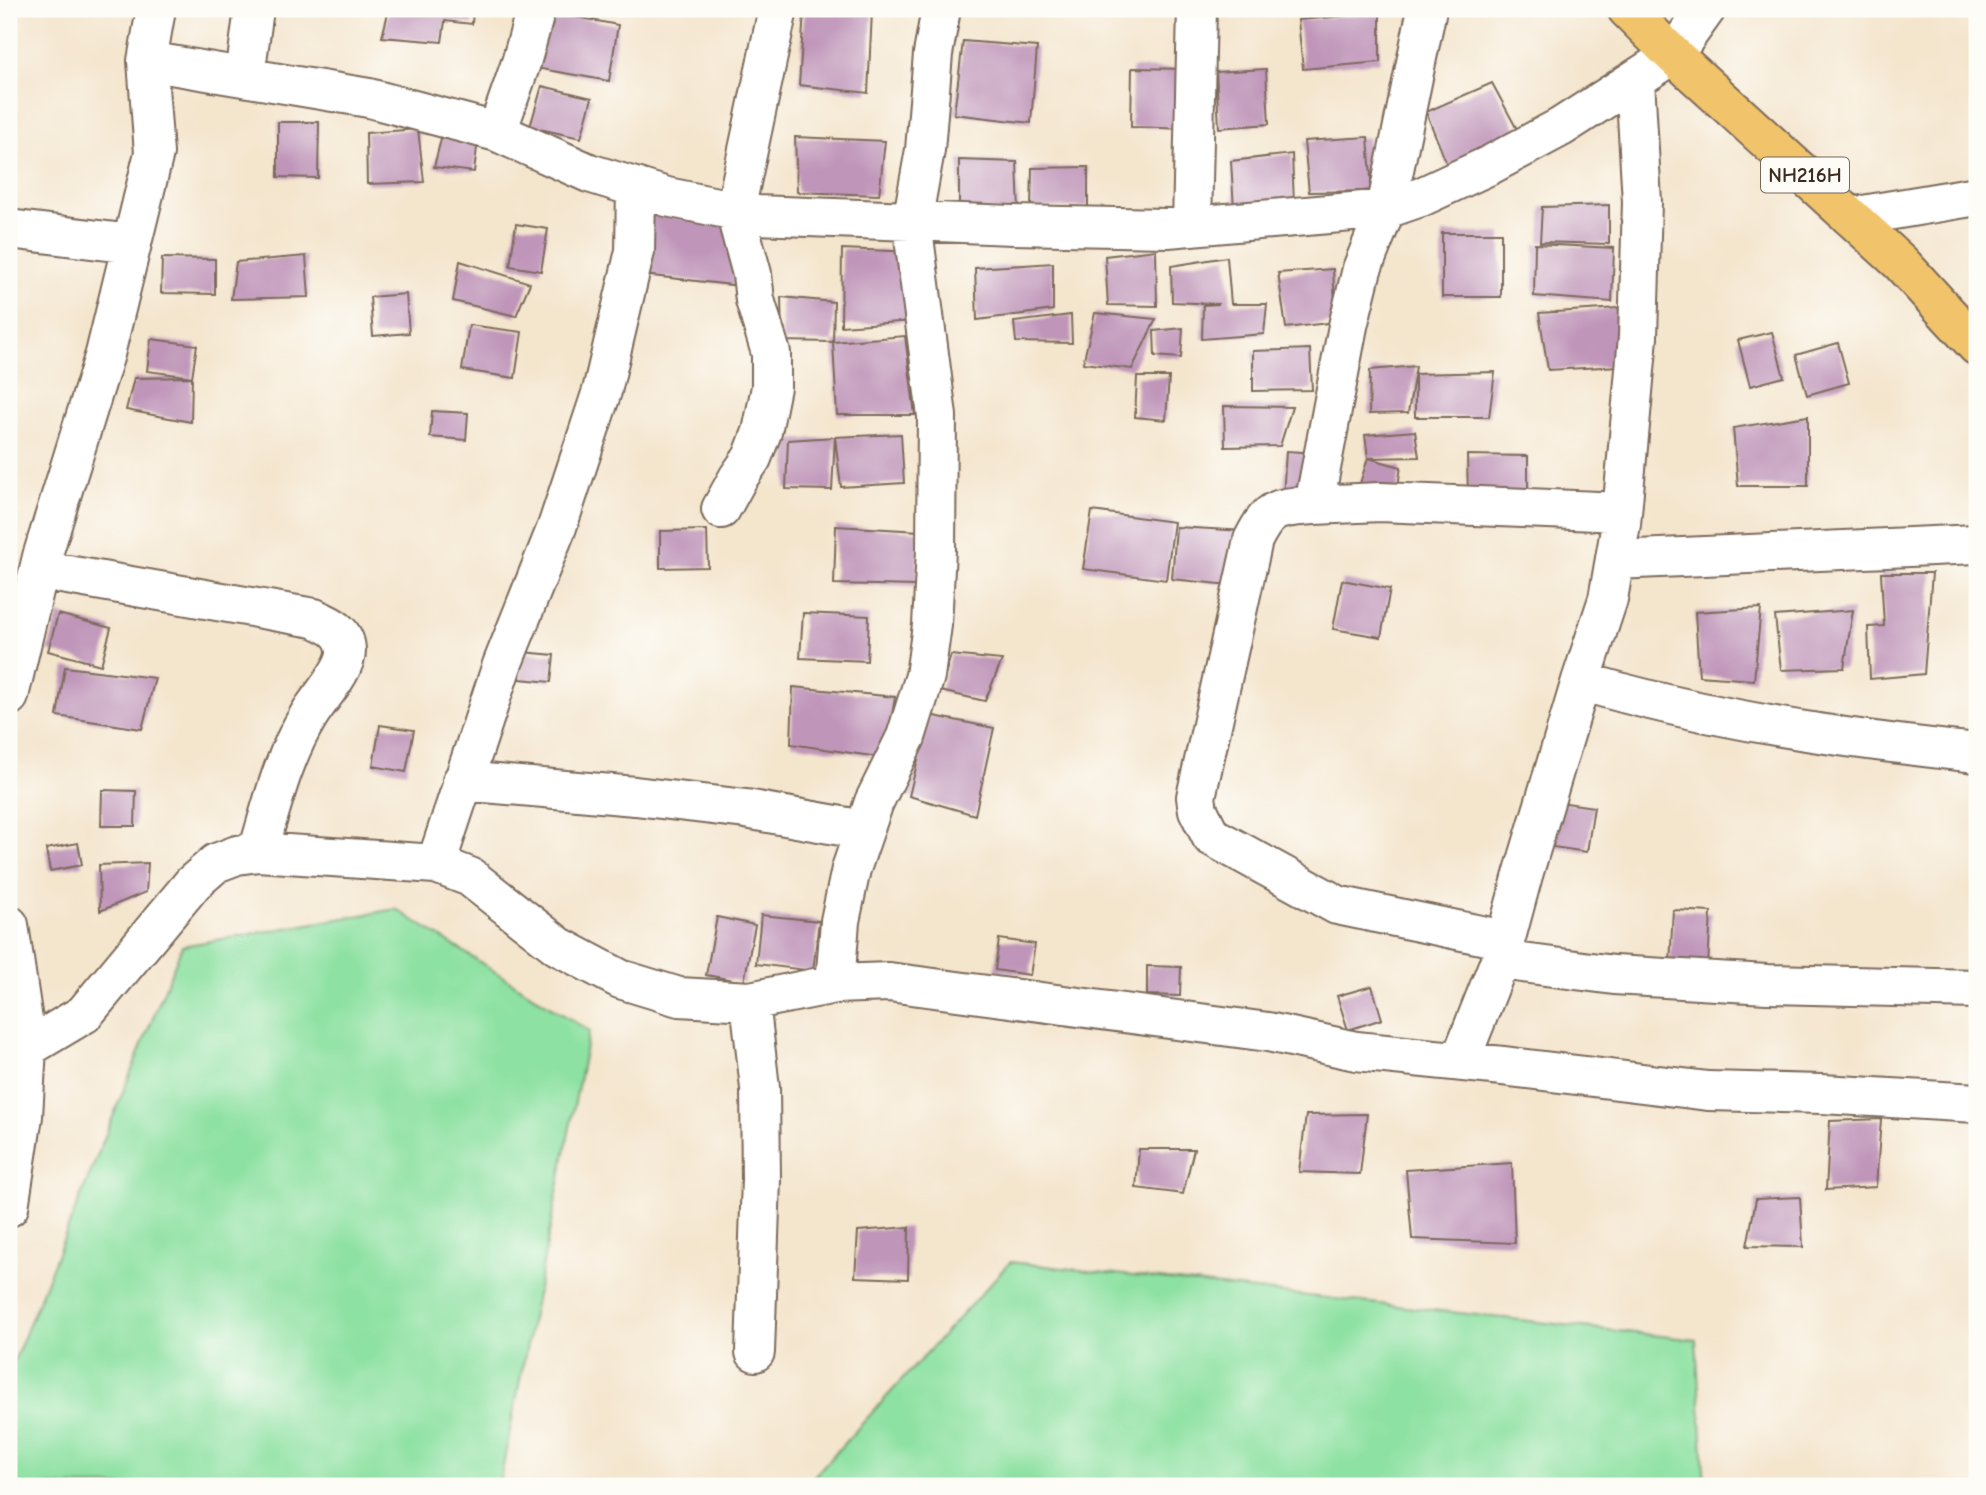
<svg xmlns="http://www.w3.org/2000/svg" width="1986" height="1495" viewBox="0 0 1986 1495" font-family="'Comic Neue',sans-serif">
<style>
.green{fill:#8de1a2;stroke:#648660;stroke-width:2}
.building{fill:#bf95b9}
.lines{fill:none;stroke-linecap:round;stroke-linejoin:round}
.street-casing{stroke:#7c6b5b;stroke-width:42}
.highway-casing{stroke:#7c6b5b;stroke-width:42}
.street{stroke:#fff;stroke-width:38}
.highway{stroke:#f1c36a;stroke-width:38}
.labels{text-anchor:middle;stroke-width:6;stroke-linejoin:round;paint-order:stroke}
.shield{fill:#fdfcf7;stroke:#75695f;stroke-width:2}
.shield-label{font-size:21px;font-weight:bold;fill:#3b2a1e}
</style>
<rect width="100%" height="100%" fill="#fdfcf7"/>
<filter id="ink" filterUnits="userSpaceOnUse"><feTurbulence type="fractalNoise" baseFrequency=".0143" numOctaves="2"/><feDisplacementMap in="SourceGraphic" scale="14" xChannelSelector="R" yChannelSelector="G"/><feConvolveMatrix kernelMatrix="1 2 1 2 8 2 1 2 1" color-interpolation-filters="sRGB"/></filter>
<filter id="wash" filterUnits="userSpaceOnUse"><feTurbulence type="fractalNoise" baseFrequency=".00686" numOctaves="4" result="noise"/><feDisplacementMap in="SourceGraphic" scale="28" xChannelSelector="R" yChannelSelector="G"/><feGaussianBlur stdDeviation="1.57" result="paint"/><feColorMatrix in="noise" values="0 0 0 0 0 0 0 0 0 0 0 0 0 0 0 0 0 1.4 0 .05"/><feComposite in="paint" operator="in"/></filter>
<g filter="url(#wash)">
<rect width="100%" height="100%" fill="#f4e5cd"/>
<path class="green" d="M 396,909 L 589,1031 L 499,1486 L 9,1486 L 9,1374 L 182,946 Z
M 1010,1262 L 1696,1340 L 1705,1486 L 805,1486 Z"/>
<g id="blocks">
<path class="building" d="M 389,9 L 473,9 L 472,24 L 445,21 L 442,42 L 382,37 Z
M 804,11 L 872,12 L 868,93 L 799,85 Z
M 550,12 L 618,25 L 609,81 L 536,68 Z
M 1380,13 L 1380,62 L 1303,69 L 1298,20 Z
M 963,41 L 1037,47 L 1031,123 L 954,114 Z
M 1132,68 L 1189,69 L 1189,129 L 1131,127 Z
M 1266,69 L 1269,124 L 1219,128 L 1216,72 Z
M 1492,83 L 1519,133 L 1448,167 L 1426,112 Z
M 542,86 L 592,98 L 581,138 L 530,127 Z
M 278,122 L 319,122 L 318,178 L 278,177 Z
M 418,129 L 424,182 L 367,184 L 366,133 Z
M 795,137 L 885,141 L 879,195 L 797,192 Z
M 1368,137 L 1372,191 L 1309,192 L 1304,141 Z
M 441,139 L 478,139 L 474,172 L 434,167 Z
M 1292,154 L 1294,204 L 1234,209 L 1231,161 Z
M 959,160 L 1017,162 L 1019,212 L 959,210 Z
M 1088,167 L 1088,207 L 1031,208 L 1032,168 Z
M 1609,205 L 1609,244 L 1540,242 L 1542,207 Z
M 644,213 L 738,226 L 741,286 L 644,275 Z
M 516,224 L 548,229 L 541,271 L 510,266 Z
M 1442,233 L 1501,233 L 1501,297 L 1442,297 Z
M 1535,244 L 1614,248 L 1612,302 L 1534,296 Z
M 842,249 L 915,252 L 914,321 L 841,326 Z
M 1156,250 L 1157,306 L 1108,305 L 1105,256 Z
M 306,256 L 309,297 L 231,299 L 236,262 Z
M 1227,257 L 1231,304 L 1267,304 L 1264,334 L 1202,339 L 1203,305 L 1219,304 L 1172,302 L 1171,266 Z
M 162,258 L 215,259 L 215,294 L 161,293 Z
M 460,261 L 530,283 L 516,316 L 453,301 Z
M 1053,263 L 1053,310 L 977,320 L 975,268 Z
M 1333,269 L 1336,322 L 1286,328 L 1278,273 Z
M 406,294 L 409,333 L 373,336 L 370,297 Z
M 781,297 L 834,302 L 833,342 L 782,341 Z
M 1619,308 L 1620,366 L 1548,370 L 1539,313 Z
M 1095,313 L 1156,319 L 1132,369 L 1083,363 Z
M 1071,315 L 1072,343 L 1016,342 L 1014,322 Z
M 469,325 L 522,332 L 515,378 L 462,370 Z
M 1183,328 L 1181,358 L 1155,356 L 1154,331 Z
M 1772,332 L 1784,377 L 1750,386 L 1738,340 Z
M 905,336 L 915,415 L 837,415 L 833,342 Z
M 151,339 L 197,345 L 192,377 L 147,371 Z
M 1838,343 L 1849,383 L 1807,395 L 1796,355 Z
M 1310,349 L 1312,390 L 1253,391 L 1253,351 Z
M 1416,366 L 1408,413 L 1369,414 L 1370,370 Z
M 1495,372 L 1489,417 L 1415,417 L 1415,374 Z
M 192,377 L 191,422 L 126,410 L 134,378 Z
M 1137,377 L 1169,377 L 1166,420 L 1135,417 Z
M 1224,406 L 1292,407 L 1280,446 L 1225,447 Z
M 432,411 L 468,413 L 466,440 L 430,437 Z
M 1808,416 L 1808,486 L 1738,486 L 1733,428 Z
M 1415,431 L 1419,457 L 1368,458 L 1401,467 L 1396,498 L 1358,490 L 1368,458 L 1365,435 Z
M 901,434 L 904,483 L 841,487 L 835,437 Z
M 835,437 L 832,490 L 786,489 L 788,440 Z
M 1286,451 L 1316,453 L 1309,495 L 1283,497 Z
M 1467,455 L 1528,456 L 1528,496 L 1468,496 Z
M 1092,511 L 1174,522 L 1166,580 L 1083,569 Z
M 836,526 L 919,531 L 917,586 L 834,584 Z
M 1176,527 L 1245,531 L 1239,586 L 1172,579 Z
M 707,530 L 708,567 L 660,568 L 660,531 Z
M 1881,573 L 1932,573 L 1924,674 L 1870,679 L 1868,627 L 1884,626 Z
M 1342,580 L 1390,589 L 1381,637 L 1333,629 Z
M 1761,608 L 1754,680 L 1699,676 L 1695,612 Z
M 1853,610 L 1844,668 L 1781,670 L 1775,616 Z
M 803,613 L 869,616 L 867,661 L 800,658 Z
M 58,614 L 111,628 L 101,665 L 48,651 Z
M 522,652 L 554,655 L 551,682 L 520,679 Z
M 951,655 L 1002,660 L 985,701 L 940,691 Z
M 65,667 L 155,678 L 142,729 L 57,716 Z
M 793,687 L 895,697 L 885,758 L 791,744 Z
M 929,715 L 994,728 L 975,815 L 909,796 Z
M 380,725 L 414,730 L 406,772 L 373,766 Z
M 102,790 L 136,791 L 135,826 L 101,826 Z
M 1559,802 L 1594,807 L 1587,852 L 1553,847 Z
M 78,843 L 82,865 L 50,871 L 46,849 Z
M 148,863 L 146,892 L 100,911 L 99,865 Z
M 1673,910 L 1711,912 L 1708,966 L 1670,964 Z
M 761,915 L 819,921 L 813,971 L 756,964 Z
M 717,917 L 755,925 L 744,982 L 706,975 Z
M 999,939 L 1035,944 L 1030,975 L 995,970 Z
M 1147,966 L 1181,967 L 1180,996 L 1147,995 Z
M 1372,986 L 1382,1019 L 1348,1030 L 1337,996 Z
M 1367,1114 L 1360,1174 L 1299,1172 L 1306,1115 Z
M 1881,1119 L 1876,1187 L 1826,1190 L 1830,1121 Z
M 1139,1149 L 1194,1149 L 1183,1194 L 1136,1188 Z
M 1512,1163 L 1515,1243 L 1412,1239 L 1406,1170 Z
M 1800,1197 L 1803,1247 L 1747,1246 L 1756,1199 Z
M 909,1227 L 908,1279 L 855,1277 L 858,1231 Z"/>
</g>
</g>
<g filter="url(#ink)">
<use href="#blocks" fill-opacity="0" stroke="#7c6b5b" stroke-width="2"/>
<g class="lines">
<defs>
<path id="street" d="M 1427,9 L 1386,209 L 1362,269 L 1348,326 L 1314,505 L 1380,502 L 1622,512
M 147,61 L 369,98 L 497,132 L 589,173 L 667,197 L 757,215 L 1013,225 L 1168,228 L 1386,209 L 1421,197 L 1490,165 L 1561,127 L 1673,55 L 1706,9
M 245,76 L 254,9
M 1635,80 L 1642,202 L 1638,337 L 1621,524 L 1608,599 L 1581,681 C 1709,720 1845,739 1977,753
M 497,132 L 521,63 L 536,9
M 1851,217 L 1977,196
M 1192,225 L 1197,9
M 9,229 L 132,244
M 1314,505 C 1278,508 1270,506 1253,540 L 1196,797 L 1198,810 L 1211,836 L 1337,905 L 1505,940
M 721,509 L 738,478 L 752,458 L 762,432 L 771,387 L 771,353 L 755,300 L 752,274 L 735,211 L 778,9
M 1615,560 L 1977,544
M 39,570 L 314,618 C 330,625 345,631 346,650 C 347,669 319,698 309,715 C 283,757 272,805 258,852
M 9,696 L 42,557 L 105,354 L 154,153 L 147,61 L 156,9
M 462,781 L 635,796 L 746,809 L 864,830
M 436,864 L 502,665 L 557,527 L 602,391 L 635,251 L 636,187
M 9,925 L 27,1048 L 23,1116 L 9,1207
M 1500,960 L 1614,975 L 1767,984 L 1977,989
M 835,984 L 840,921 L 851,869 L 874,802 L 906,737 L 925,676 L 932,625 L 936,550 L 937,416 L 912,222 L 925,150 L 933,54 L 941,9
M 750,1001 L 760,1088 L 761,1179 L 755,1352
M 27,1048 L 84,1014 L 193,883 L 216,863 L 237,855 L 258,852 L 436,864 L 470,877 L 558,946 L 620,979 L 679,997 L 750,1001 L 835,984 L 889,982 L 1268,1032 L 1356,1051 L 1503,1066 L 1708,1091 L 1822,1094 L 1977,1103
M 1460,1061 L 1500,960 L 1523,875 L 1581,681"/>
<path id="highway" d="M 1627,9 L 1673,55 L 1901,263 L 1977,346"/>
</defs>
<use href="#street" class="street-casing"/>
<use href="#highway" class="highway-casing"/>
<use href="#street" class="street"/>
<use href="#highway" class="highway"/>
</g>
</g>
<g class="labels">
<rect class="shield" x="1761" y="157.5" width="88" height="35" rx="5"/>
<g class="shield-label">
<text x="1805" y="182">NH216H</text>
</g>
</g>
<rect width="1986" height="1495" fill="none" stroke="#fdfcf7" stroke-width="35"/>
</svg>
